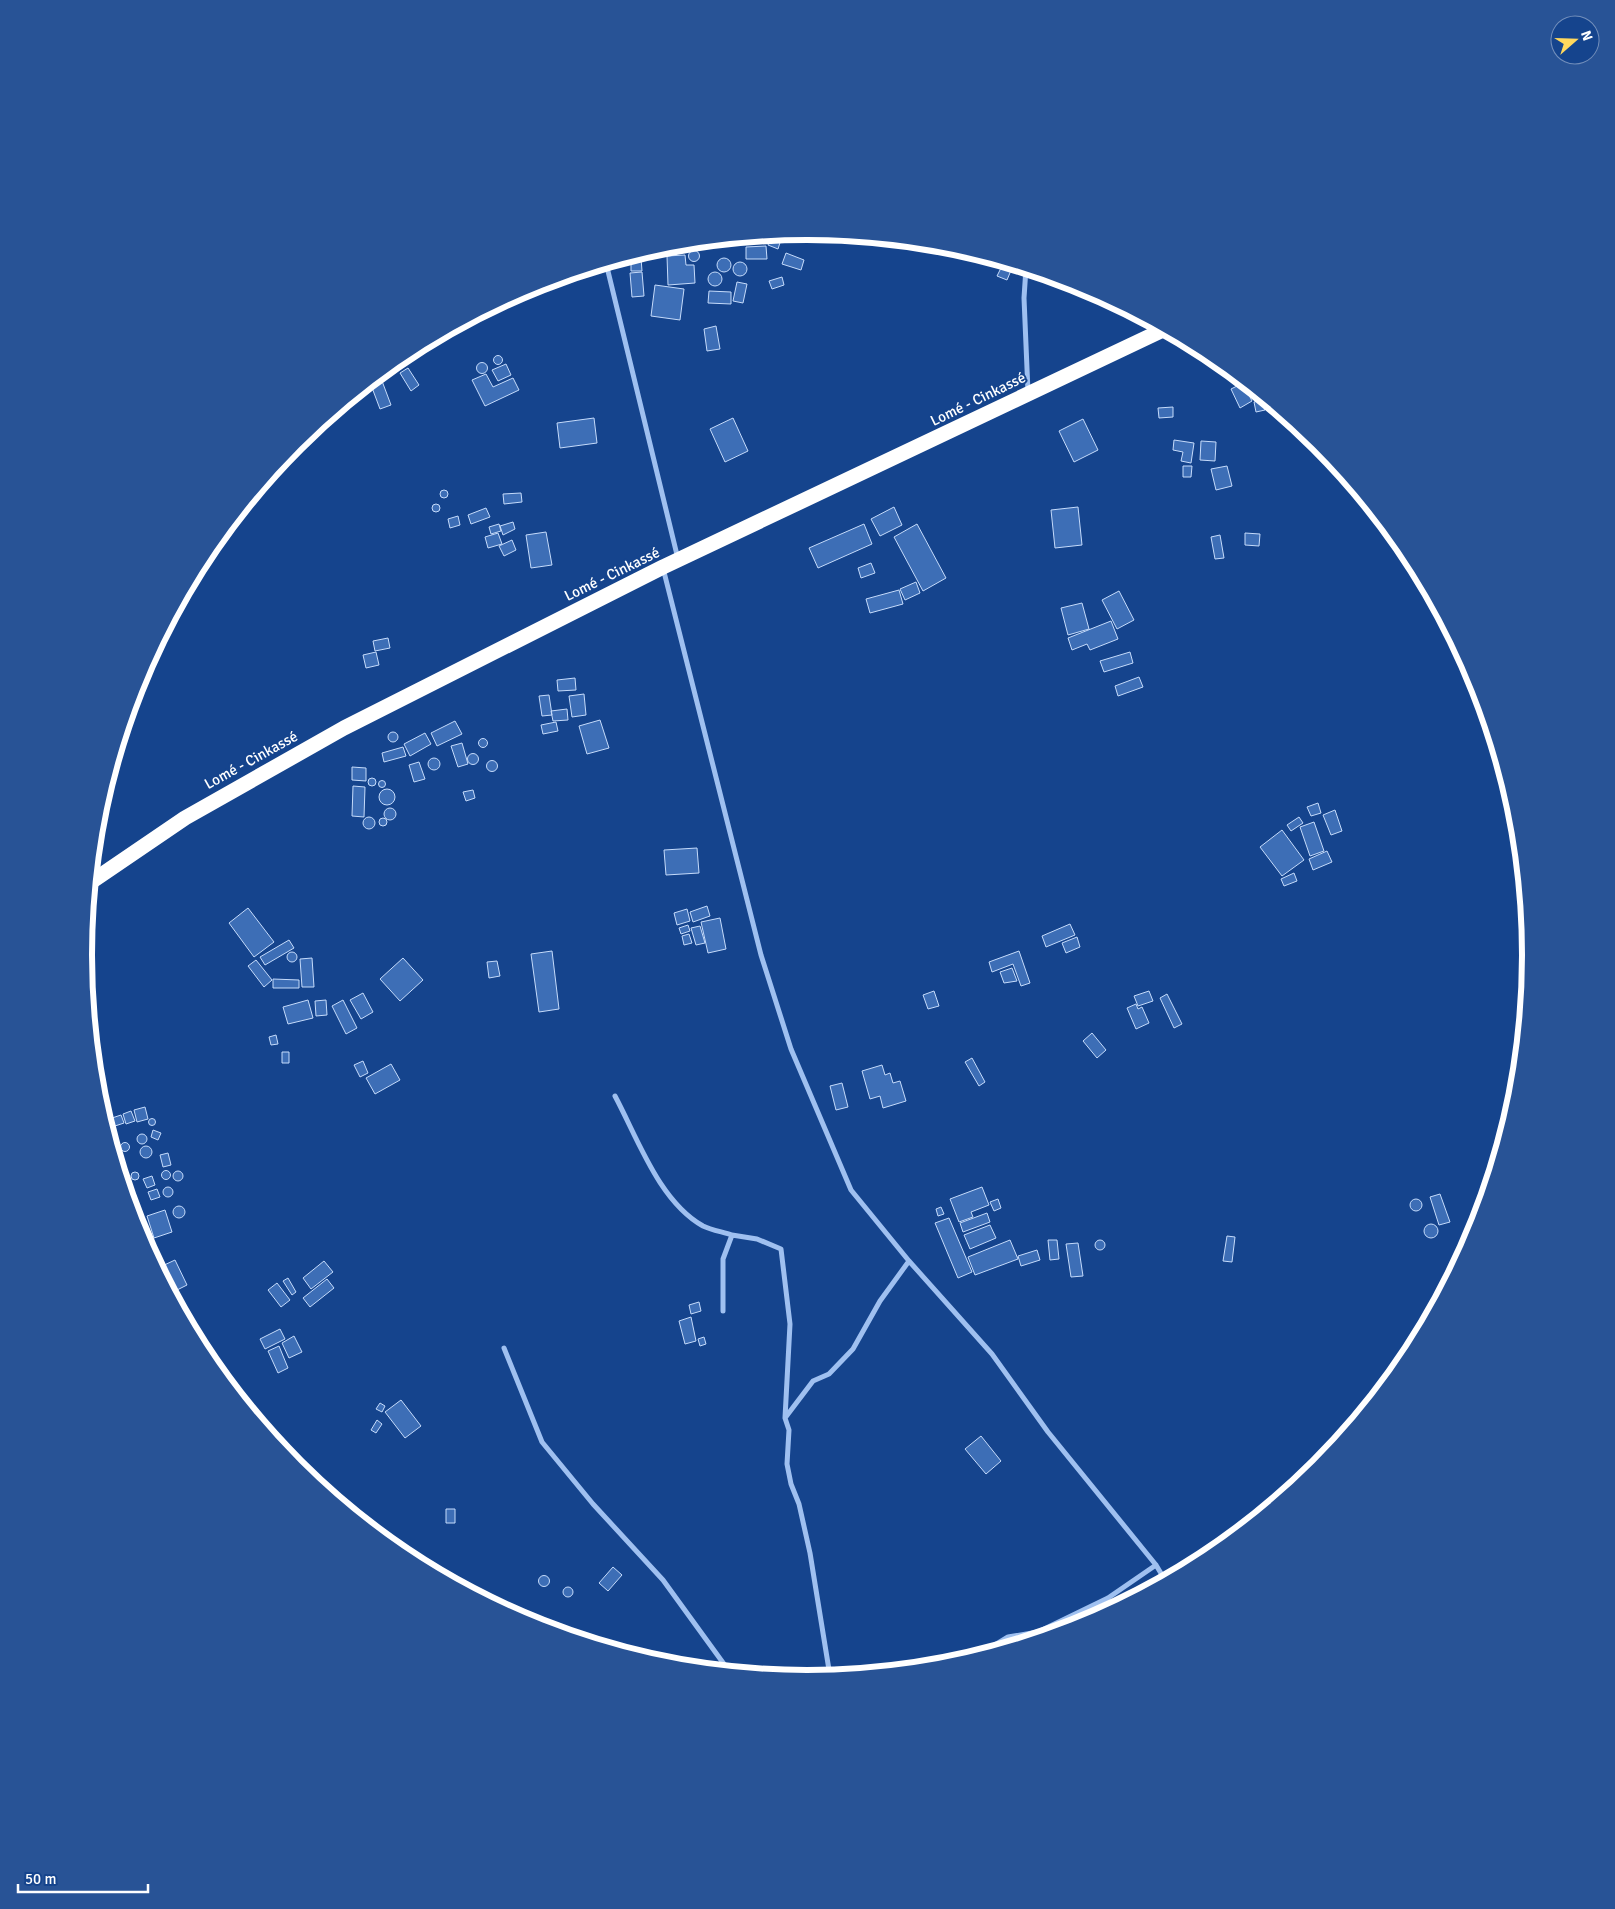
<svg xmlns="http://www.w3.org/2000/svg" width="1615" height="1909" viewBox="0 0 1615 1909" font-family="Signika,sans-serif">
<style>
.building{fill:#3d6eb6;stroke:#c5dbfb}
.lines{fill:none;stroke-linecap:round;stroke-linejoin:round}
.street{stroke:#9fc0f0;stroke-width:5}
.highway{stroke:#fff;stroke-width:15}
.labels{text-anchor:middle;stroke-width:4;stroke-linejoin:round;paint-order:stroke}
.street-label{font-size:15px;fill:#fff;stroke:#15448d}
.rim{fill:none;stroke:#fff;stroke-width:6}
</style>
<rect width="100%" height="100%" fill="#15448d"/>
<path class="building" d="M 783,233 L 778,249 L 768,245 L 772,234 Z
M 693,242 L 694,247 L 685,248 L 685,243 Z
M 672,244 L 667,251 L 659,247 L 667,245 Z
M 766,246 L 767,259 L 746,259 L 746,247 Z
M688.5 256a5.5 5.5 0 1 1 11 0a5.5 5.5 0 1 1-11 0Z
M 786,253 L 804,260 L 801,270 L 782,264 Z
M 685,255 L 686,265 L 694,265 L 695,283 L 668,285 L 667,256 Z
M717 265a7 7 0 1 1 14 0a7 7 0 1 1-14 0Z
M 631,258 L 641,258 L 642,271 L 631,271 Z
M733 269a7 7 0 1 1 14 0a7 7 0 1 1-14 0Z
M 1003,264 L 1012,268 L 1007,280 L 997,276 Z
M 642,272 L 644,296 L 632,297 L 630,273 Z
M708 279a7 7 0 1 1 14 0a7 7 0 1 1-14 0Z
M 782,277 L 784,285 L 772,289 L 769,281 Z
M 737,282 L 747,284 L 743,303 L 733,301 Z
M 655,285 L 684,289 L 680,320 L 651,316 Z
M 709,291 L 731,292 L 731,304 L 708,303 Z
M 716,326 L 720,349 L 707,351 L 704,329 Z
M493.5 360a4.5 4.5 0 1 1 9 0a4.5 4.5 0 1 1-9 0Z
M476.5 368a5.5 5.5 0 1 1 11 0a5.5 5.5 0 1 1-11 0Z
M 506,364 L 511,375 L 498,381 L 492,370 Z
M 408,368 L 419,385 L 411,391 L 400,373 Z
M 486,374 L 493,387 L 513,378 L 519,390 L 485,406 L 472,380 Z
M 382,381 L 391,405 L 380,409 L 371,385 Z
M 1243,383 L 1252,401 L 1240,408 L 1231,389 Z
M 1262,400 L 1265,410 L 1256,412 L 1254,402 Z
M 1173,407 L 1173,417 L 1159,418 L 1158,408 Z
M 594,418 L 597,443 L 560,448 L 557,423 Z
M 733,418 L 748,451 L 725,462 L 710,429 Z
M 1083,419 L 1098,450 L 1074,462 L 1059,431 Z
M 1174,440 L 1194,443 L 1191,463 L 1181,461 L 1183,452 L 1173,450 Z
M 1201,441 L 1216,442 L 1215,461 L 1200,460 Z
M 1183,466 L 1192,466 L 1191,477 L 1183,477 Z
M 1227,466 L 1232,486 L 1216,490 L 1211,469 Z
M440 494a4 4 0 1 1 8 0a4 4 0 1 1-8 0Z
M 521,493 L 522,502 L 504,504 L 503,494 Z
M432 508a4 4 0 1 1 8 0a4 4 0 1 1-8 0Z
M 894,507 L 902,525 L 880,536 L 871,519 Z
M 1078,507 L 1082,545 L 1055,548 L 1051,510 Z
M 486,508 L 490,517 L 471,524 L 468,515 Z
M 458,516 L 460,525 L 450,528 L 448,519 Z
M 513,522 L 515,529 L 503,535 L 500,526 Z
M 499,524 L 501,531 L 491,534 L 489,527 Z
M 864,524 L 872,544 L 818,568 L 809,548 Z
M 917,524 L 946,578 L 923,591 L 894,537 Z
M 546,532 L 552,565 L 531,568 L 526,535 Z
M 498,533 L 502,544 L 488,548 L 485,537 Z
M 1245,533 L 1260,534 L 1259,546 L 1245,545 Z
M 1220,535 L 1224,558 L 1215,559 L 1211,537 Z
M 512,540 L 516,550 L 504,556 L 499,546 Z
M 871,563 L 875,573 L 861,578 L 858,568 Z
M 916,582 L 920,593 L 905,600 L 900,589 Z
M 899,590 L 903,604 L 870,613 L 866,599 Z
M 1119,591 L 1134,620 L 1117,629 L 1102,600 Z
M 1082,603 L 1089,629 L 1068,635 L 1061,608 Z
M 1111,621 L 1118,639 L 1090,650 L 1087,644 L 1072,650 L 1068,638 Z
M 388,638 L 390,648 L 375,651 L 373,641 Z
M 376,652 L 379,665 L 366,668 L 363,655 Z
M 1130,652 L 1133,663 L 1104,672 L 1100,661 Z
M 1139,677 L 1143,687 L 1118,696 L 1115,686 Z
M 575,678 L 576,690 L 558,691 L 557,680 Z
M 584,694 L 586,715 L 572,717 L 569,696 Z
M 549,695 L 552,715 L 542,716 L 539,696 Z
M 567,709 L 568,720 L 553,721 L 551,711 Z
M 600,720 L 609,748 L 587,754 L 579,726 Z
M 455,721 L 462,734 L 437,746 L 431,733 Z
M 556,722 L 558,731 L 543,734 L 541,725 Z
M388 737a5 5 0 1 1 10 0a5 5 0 1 1-10 0Z
M 425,733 L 431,744 L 410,756 L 404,744 Z
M478.5 743a4.5 4.5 0 1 1 9 0a4.5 4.5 0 1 1-9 0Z
M 462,743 L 468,764 L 458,767 L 451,746 Z
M 403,747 L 406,756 L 384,762 L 382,753 Z
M467.5 759a5.5 5.5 0 1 1 11 0a5.5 5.5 0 1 1-11 0Z
M428 764a6 6 0 1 1 12 0a6 6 0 1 1-12 0Z
M486.5 766a5.5 5.5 0 1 1 11 0a5.5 5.5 0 1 1-11 0Z
M 419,762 L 425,779 L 414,782 L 409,765 Z
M 352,767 L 366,768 L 366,781 L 352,780 Z
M368 782a4 4 0 1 1 8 0a4 4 0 1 1-8 0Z
M378.5 784a3.5 3.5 0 1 1 7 0a3.5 3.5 0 1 1-7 0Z
M 353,786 L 365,787 L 364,817 L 352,816 Z
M379 797a8 8 0 1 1 16 0a8 8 0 1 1-16 0Z
M 473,790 L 475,798 L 466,801 L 463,792 Z
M 1318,803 L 1321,813 L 1311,816 L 1307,807 Z
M384 814a6 6 0 1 1 12 0a6 6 0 1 1-12 0Z
M 1335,810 L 1342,831 L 1331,835 L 1323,815 Z
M363 823a6 6 0 1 1 12 0a6 6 0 1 1-12 0Z
M 1299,817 L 1303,823 L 1291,831 L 1287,825 Z
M379 822a4 4 0 1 1 8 0a4 4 0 1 1-8 0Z
M 1314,822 L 1324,851 L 1310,856 L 1300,827 Z
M 1282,830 L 1304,860 L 1282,876 L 1260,847 Z
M 697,848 L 699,873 L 666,875 L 664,850 Z
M 1327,851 L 1332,862 L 1313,870 L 1309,859 Z
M 1294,873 L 1297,881 L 1284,886 L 1281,879 Z
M 707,906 L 710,916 L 693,922 L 690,912 Z
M 248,908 L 274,942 L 254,957 L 229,923 Z
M 687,909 L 690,921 L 677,925 L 674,913 Z
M 720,918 L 726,949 L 708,953 L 701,922 Z
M 1070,924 L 1075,935 L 1046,947 L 1042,936 Z
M 688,925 L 690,931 L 681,934 L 679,928 Z
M 700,926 L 705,943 L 696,945 L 691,928 Z
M 689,934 L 692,943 L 684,945 L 682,936 Z
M 1077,937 L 1080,947 L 1066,953 L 1062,943 Z
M 289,940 L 294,948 L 265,965 L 260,957 Z
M 552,951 L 559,1009 L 539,1012 L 531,954 Z
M 1019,951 L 1030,983 L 1021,986 L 1013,964 L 992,972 L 989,962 Z
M287 957a5 5 0 1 1 10 0a5 5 0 1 1-10 0Z
M 312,958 L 314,987 L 302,987 L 300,959 Z
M 403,958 L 423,980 L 400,1001 L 380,979 Z
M 256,960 L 272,980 L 264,987 L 248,966 Z
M 497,961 L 500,976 L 489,978 L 487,962 Z
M 1012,968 L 1017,981 L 1004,983 L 1000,972 Z
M 273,979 L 299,980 L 299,988 L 273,988 Z
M 934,991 L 939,1006 L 928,1009 L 923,995 Z
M 1149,991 L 1153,1001 L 1138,1006 L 1134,996 Z
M 363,993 L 373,1012 L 361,1019 L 350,1000 Z
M 1167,994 L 1182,1024 L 1174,1028 L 1160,998 Z
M 308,1000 L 313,1018 L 288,1024 L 283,1007 Z
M 326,1000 L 327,1015 L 316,1016 L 315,1001 Z
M 343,1000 L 357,1028 L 346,1034 L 332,1006 Z
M 1136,1004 L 1138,1009 L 1142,1007 L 1149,1023 L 1136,1029 L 1127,1008 Z
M 1092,1033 L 1106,1050 L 1097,1058 L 1083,1041 Z
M 276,1035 L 278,1044 L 271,1045 L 269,1037 Z
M 282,1052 L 289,1052 L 289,1063 L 282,1063 Z
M 972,1058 L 985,1082 L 979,1086 L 965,1062 Z
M 363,1061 L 368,1073 L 360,1077 L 354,1065 Z
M 391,1064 L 400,1080 L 375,1094 L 366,1078 Z
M 882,1065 L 885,1075 L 890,1073 L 893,1083 L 900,1081 L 906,1101 L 883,1108 L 880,1096 L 870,1099 L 862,1071 Z
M 842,1083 L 848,1107 L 836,1110 L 830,1086 Z
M 145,1107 L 148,1119 L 137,1122 L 134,1110 Z
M 131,1111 L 135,1121 L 126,1124 L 123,1114 Z
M 121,1115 L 124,1123 L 115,1126 L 112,1118 Z
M148.5 1122a3.5 3.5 0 1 1 7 0a3.5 3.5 0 1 1-7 0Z
M 153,1130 L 161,1133 L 158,1140 L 151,1137 Z
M137 1139a5 5 0 1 1 10 0a5 5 0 1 1-10 0Z
M120.5 1147a4.5 4.5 0 1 1 9 0a4.5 4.5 0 1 1-9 0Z
M140 1152a6 6 0 1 1 12 0a6 6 0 1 1-12 0Z
M 168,1153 L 171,1165 L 163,1167 L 160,1155 Z
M161.5 1175a4.5 4.5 0 1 1 9 0a4.5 4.5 0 1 1-9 0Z
M173 1176a5 5 0 1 1 10 0a5 5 0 1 1-10 0Z
M131 1176a4 4 0 1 1 8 0a4 4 0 1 1-8 0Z
M 152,1176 L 155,1185 L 147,1188 L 143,1179 Z
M 982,1187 L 989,1205 L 971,1212 L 973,1217 L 959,1222 L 950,1199 Z
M163 1192a5 5 0 1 1 10 0a5 5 0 1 1-10 0Z
M 157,1189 L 160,1197 L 151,1200 L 148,1192 Z
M 1440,1194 L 1450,1222 L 1439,1225 L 1430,1197 Z
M1410 1205a6 6 0 1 1 12 0a6 6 0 1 1-12 0Z
M 998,1199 L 1001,1208 L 994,1211 L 990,1202 Z
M173 1212a6 6 0 1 1 12 0a6 6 0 1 1-12 0Z
M 941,1207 L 944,1214 L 938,1216 L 936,1209 Z
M 165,1210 L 172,1232 L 154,1238 L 147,1216 Z
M 987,1213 L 990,1222 L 963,1232 L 960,1223 Z
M 949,1218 L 972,1272 L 958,1278 L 935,1223 Z
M1424 1231a7 7 0 1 1 14 0a7 7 0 1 1-14 0Z
M 990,1225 L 996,1238 L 970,1249 L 964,1235 Z
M 1227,1236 L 1235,1237 L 1232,1262 L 1223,1261 Z
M1095 1245a5 5 0 1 1 10 0a5 5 0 1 1-10 0Z
M 1010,1240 L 1018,1259 L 975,1275 L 968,1257 Z
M 1048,1240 L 1057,1240 L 1059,1259 L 1050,1260 Z
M 1078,1243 L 1083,1276 L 1071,1277 L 1066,1244 Z
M 1037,1250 L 1040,1260 L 1021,1266 L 1018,1256 Z
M 175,1260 L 187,1285 L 173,1292 L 160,1267 Z
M 324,1261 L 333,1272 L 311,1289 L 303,1278 Z
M 288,1278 L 296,1292 L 292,1295 L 283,1281 Z
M 327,1279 L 334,1288 L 310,1307 L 303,1298 Z
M 277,1283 L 290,1300 L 281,1307 L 268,1290 Z
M 699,1302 L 701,1311 L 691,1314 L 689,1305 Z
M 691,1317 L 696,1341 L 685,1344 L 679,1321 Z
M 280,1329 L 285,1339 L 265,1349 L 260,1339 Z
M 294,1336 L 302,1352 L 289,1358 L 282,1343 Z
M 704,1337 L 706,1344 L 700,1346 L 698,1339 Z
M 279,1346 L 288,1368 L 278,1373 L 268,1351 Z
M 401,1400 L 421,1426 L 405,1438 L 385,1412 Z
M 380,1403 L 385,1406 L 382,1412 L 376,1409 Z
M 377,1420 L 382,1424 L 376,1433 L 371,1430 Z
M 981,1436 L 1001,1461 L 986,1474 L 965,1449 Z
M 446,1509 L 455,1509 L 455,1523 L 446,1523 Z
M 613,1567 L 622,1575 L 608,1591 L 599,1583 Z
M538.5 1581a5.5 5.5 0 1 1 11 0a5.5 5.5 0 1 1-11 0Z
M563 1592a5 5 0 1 1 10 0a5 5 0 1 1-10 0Z"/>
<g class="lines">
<path class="street" d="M 606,263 L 678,559
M 1026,268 L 1024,298 L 1028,392
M 663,568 L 761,955 L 791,1049 L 851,1190 L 909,1261 L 992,1354 L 1048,1432 L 1156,1565 L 1165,1580
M 615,1096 C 638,1139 659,1201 703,1226 C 711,1230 723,1232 732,1235
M 723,1311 L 723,1259 L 732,1235 L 757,1239 L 781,1249 L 790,1324 L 785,1418
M 504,1348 L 542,1442 L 593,1504 L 663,1580 L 729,1671
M 977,1656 L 1008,1637 L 1038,1632 L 1108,1598 L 1156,1565
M 830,1676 L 810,1553 L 799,1504 L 791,1484 L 787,1464 L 789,1430 L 785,1418 L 813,1381 L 829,1374 L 853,1349 L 880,1301 L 909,1261"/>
<path class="highway" d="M 91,882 L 185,818 L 344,728 L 663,567 L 1165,329"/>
</g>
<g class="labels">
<g class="street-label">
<text transform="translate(978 399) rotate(-26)" y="5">Lomé - Cinkassé</text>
<text transform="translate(612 574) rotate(-26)" y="5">Lomé - Cinkassé</text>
<text transform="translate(251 760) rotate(-29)" y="5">Lomé - Cinkassé</text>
</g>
</g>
<path d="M0 0H1615V1909H0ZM92 955a715 715 0 1 1 1430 0a715 715 0 1 1-1430 0Z" fill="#285396" fill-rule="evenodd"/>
<path class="rim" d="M92 955a715 715 0 1 1 1430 0a715 715 0 1 1-1430 0Z"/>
<g transform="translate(1575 40) rotate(70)"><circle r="24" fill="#15448d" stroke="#738fbb"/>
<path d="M0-4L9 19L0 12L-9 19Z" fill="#ffd85d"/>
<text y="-8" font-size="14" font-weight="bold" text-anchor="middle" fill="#ffffff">N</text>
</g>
<path d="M18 1884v8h130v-8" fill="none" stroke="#ffffff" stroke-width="2.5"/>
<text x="25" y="1884" font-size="15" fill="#ffffff" stroke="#15448d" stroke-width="4" paint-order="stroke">50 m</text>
</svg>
